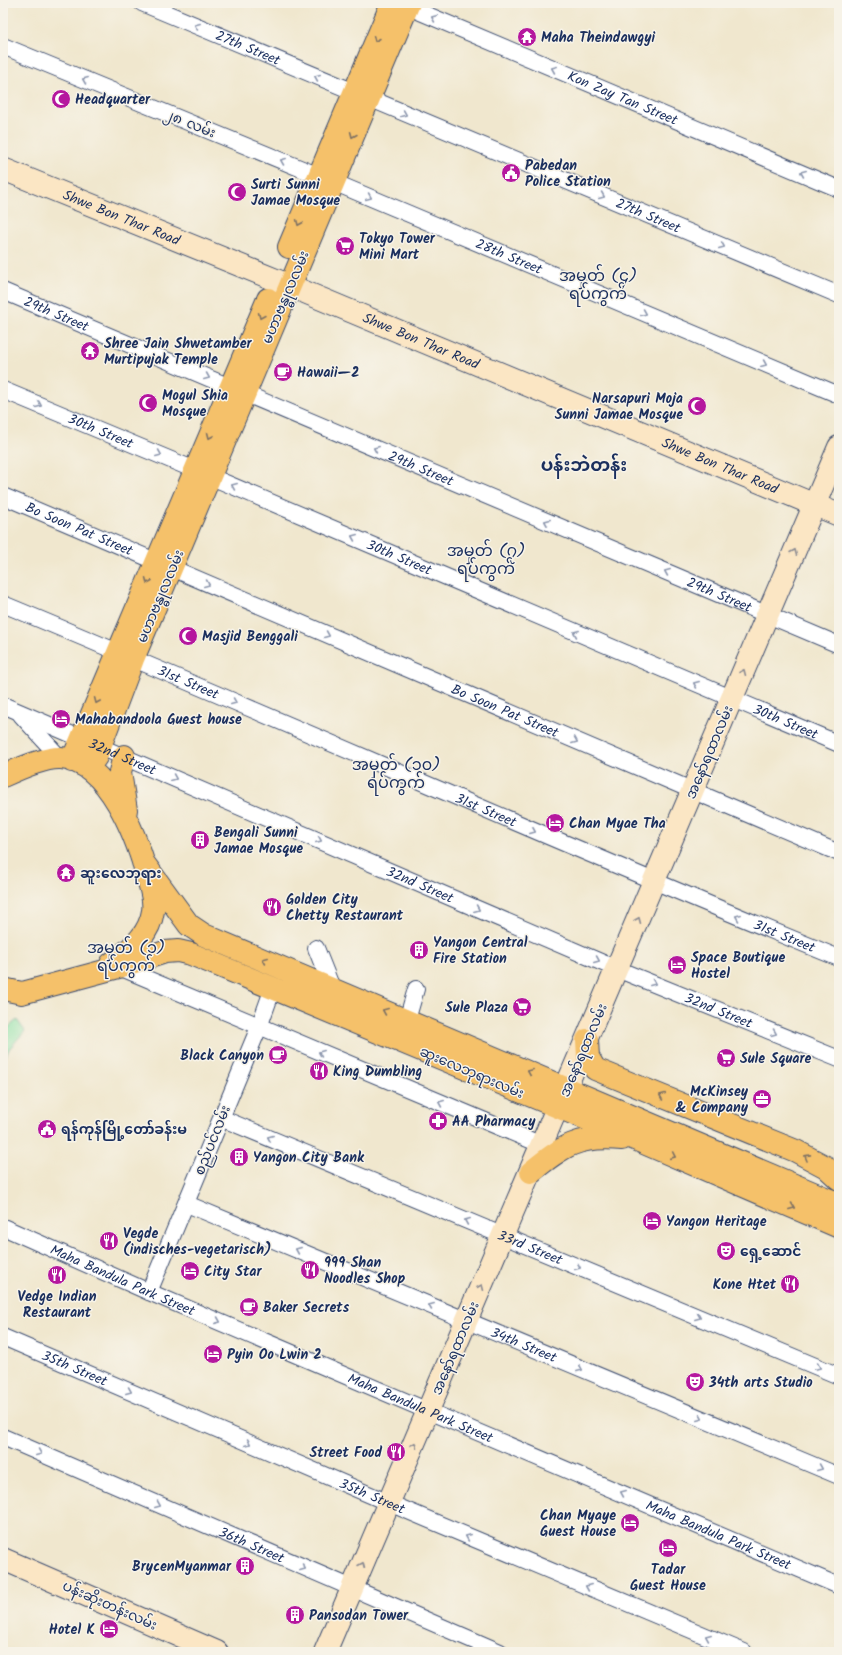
<svg xmlns="http://www.w3.org/2000/svg" width="842" height="1655" viewBox="0 0 842 1655" font-family="Kalam,'Noto Sans Myanmar',sans-serif">
<style>
.green{fill:#89e1a4;stroke:#528881}
.lines{fill:none;stroke-linecap:round;stroke-linejoin:round}
.street-casing{stroke:#3b4b6f;stroke-width:18}
.secondary-casing{stroke:#3b4b6f;stroke-width:24}
.primary-casing{stroke:#3b4b6f;stroke-width:24}
.street{stroke:#fff;stroke-width:16}
.secondary{stroke:#fbe6c4;stroke-width:22}
.primary{stroke:#f5c16b;stroke-width:22}
.oneway{stroke:#8d97ae}
.oneway2{stroke:#7d7164}
.oneway3{stroke:#8b8a91}
.labels{text-anchor:middle;stroke-width:3;stroke-linejoin:round;paint-order:stroke}
.poi-label{font-size:14px;font-weight:bold;fill:#1b2f5e;stroke:#f7f3e8;text-anchor:start}
.street-label{font-size:14px;fill:#1b2f5e;stroke:#f7f3e8}
.quarter-label{font-size:16px;fill:#1b2f5e;stroke:#f7f3e8}
.district-label{font-size:18px;font-weight:bold;fill:#1b2f5e;stroke:#f7f3e8}
</style>
<rect width="100%" height="100%" fill="#f7f3e8"/>
<filter id="ink" filterUnits="userSpaceOnUse"><feTurbulence type="fractalNoise" baseFrequency=".025" numOctaves="2"/><feDisplacementMap in="SourceGraphic" scale="8" xChannelSelector="R" yChannelSelector="G"/><feConvolveMatrix kernelMatrix="1 2 1 2 8 2 1 2 1" color-interpolation-filters="sRGB"/></filter>
<filter id="wash" filterUnits="userSpaceOnUse"><feTurbulence type="fractalNoise" baseFrequency=".012" numOctaves="4" result="noise"/><feDisplacementMap in="SourceGraphic" scale="16" xChannelSelector="R" yChannelSelector="G"/><feGaussianBlur stdDeviation="0.9" result="paint"/><feColorMatrix in="noise" values="0 0 0 0 0 0 0 0 0 0 0 0 0 0 0 0 0 1.4 0 .05"/><feComposite in="paint" operator="in"/></filter>
<g filter="url(#wash)">
<rect width="100%" height="100%" fill="#f0e7ce"/>
<path class="green" d="M 17,1020 L 25,1031 L 9,1049 L 3,1063 L 3,1032 Z"/>
</g>
<g filter="url(#ink)">
<g class="lines">
<defs>
<g id="street">
<path id="s1" d="M 142,3 L 839,295"/>
<path id="s2" d="M 399,3 L 839,189"/>
<path id="s3" d="M 3,46 L 319,176 L 839,395"/>
<path id="s4" d="M 3,291 L 839,645"/>
<path id="s5" d="M 3,390 L 195,470 L 839,744"/>
<path id="s6" d="M 3,496 L 839,853"/>
<path id="s7" d="M 3,604 C 283,720 559,844 839,958"/>
<path id="s8" d="M 3,705 L 617,969 L 839,1059"/>
<path d="M 21,715 L 60,758"/>
<path d="M 316,948 L 332,988"/>
<path d="M 119,967 L 542,1145"/>
<path d="M 407,1020 L 416,989"/>
<path id="s9" d="M 221,1118 L 839,1376"/>
<path id="s10" d="M 187,1204 L 839,1476"/>
<path id="s11" d="M 3,1227 L 149,1292 L 839,1586"/>
<path d="M 149,1292 L 259,1027 L 273,988"/>
<path id="s12" d="M 3,1337 L 389,1503 L 744,1652"/>
<path id="s13" d="M 3,1437 L 500,1652"/>
</g>
<g id="secondary">
<path id="s14" d="M 3,169 L 276,280 L 839,515"/>
<path d="M 3,1559 L 217,1652"/>
<path d="M 325,1652 L 839,447"/>
</g>
<path id="primary" d="M 289,247 L 392,3
M 124,756 L 120,772 L 126,810
M 72,761 L 268,299
M 88,768 L 96,757 L 133,659 L 409,3
M 3,776 C 18,769 45,757 61,758 C 109,762 136,836 147,875 C 150,887 155,899 153,911 C 149,937 130,949 111,964
M 143,862 L 189,925 L 204,935 L 839,1204
M 3,989 L 22,993 L 119,967 L 165,952 L 178,951 L 191,954 L 637,1140 L 839,1227
M 587,1040 L 588,1057 L 595,1069 L 796,1151 L 826,1167 L 839,1179
M 531,1172 C 563,1146 578,1135 622,1139"/>
</defs>
<use href="#street" class="street-casing"/>
<use href="#secondary" class="secondary-casing"/>
<use href="#primary" class="primary-casing"/>
<use href="#street" class="street"/>
<use href="#secondary" class="secondary"/>
<use href="#primary" class="primary"/>
</g>
<defs><path id="oneway-chevron" d="M-2-3.5L2.5 0L-2 3.5" fill="none" stroke-width="1.6" stroke-linecap="round" stroke-linejoin="round"/></defs>
<g class="oneway">
<use href="#oneway-chevron" transform="translate(434 18) rotate(-157)"/>
<use href="#oneway-chevron" transform="translate(197 26) rotate(-157)"/>
<use href="#oneway-chevron" transform="translate(554 69) rotate(-157)"/>
<use href="#oneway-chevron" transform="translate(317 77) rotate(-157)"/>
<use href="#oneway-chevron" transform="translate(85 80) rotate(-158)"/>
<use href="#oneway-chevron" transform="translate(404 114) rotate(23)"/>
<use href="#oneway-chevron" transform="translate(283 161) rotate(-158)"/>
<use href="#oneway-chevron" transform="translate(803 173) rotate(-157)"/>
<use href="#oneway-chevron" transform="translate(602 196) rotate(23)"/>
<use href="#oneway-chevron" transform="translate(369 197) rotate(23)"/>
<use href="#oneway-chevron" transform="translate(722 246) rotate(23)"/>
<use href="#oneway-chevron" transform="translate(644 313) rotate(23)"/>
<use href="#oneway-chevron" transform="translate(764 364) rotate(23)"/>
<use href="#oneway-chevron" transform="translate(207 377) rotate(23)"/>
<use href="#oneway-chevron" transform="translate(39 405) rotate(23)"/>
<use href="#oneway-chevron" transform="translate(376 449) rotate(-157)"/>
<use href="#oneway-chevron" transform="translate(159 454) rotate(23)"/>
<use href="#oneway-chevron" transform="translate(234 486) rotate(-157)"/>
<use href="#oneway-chevron" transform="translate(547 522) rotate(-157)"/>
<use href="#oneway-chevron" transform="translate(354 537) rotate(-157)"/>
<use href="#oneway-chevron" transform="translate(667 572) rotate(-157)"/>
<use href="#oneway-chevron" transform="translate(207 584) rotate(23)"/>
<use href="#oneway-chevron" transform="translate(576 633) rotate(-157)"/>
<use href="#oneway-chevron" transform="translate(327 635) rotate(23)"/>
<use href="#oneway-chevron" transform="translate(696 684) rotate(-157)"/>
<use href="#oneway-chevron" transform="translate(234 702) rotate(23)"/>
<use href="#oneway-chevron" transform="translate(575 741) rotate(23)"/>
<use href="#oneway-chevron" transform="translate(174 778) rotate(23)"/>
<use href="#oneway-chevron" transform="translate(533 831) rotate(23)"/>
<use href="#oneway-chevron" transform="translate(319 840) rotate(23)"/>
<use href="#oneway-chevron" transform="translate(477 909) rotate(23)"/>
<use href="#oneway-chevron" transform="translate(738 917) rotate(-158)"/>
<use href="#oneway-chevron" transform="translate(597 960) rotate(23)"/>
<use href="#oneway-chevron" transform="translate(653 983) rotate(22)"/>
<use href="#oneway-chevron" transform="translate(774 1033) rotate(22)"/>
<use href="#oneway-chevron" transform="translate(321 1053) rotate(-157)"/>
<use href="#oneway-chevron" transform="translate(441 1103) rotate(-157)"/>
<use href="#oneway-chevron" transform="translate(270 1138) rotate(-157)"/>
<use href="#oneway-chevron" transform="translate(467 1221) rotate(-157)"/>
<use href="#oneway-chevron" transform="translate(298 1250) rotate(-157)"/>
<use href="#oneway-chevron" transform="translate(578 1267) rotate(23)"/>
<use href="#oneway-chevron" transform="translate(431 1306) rotate(-157)"/>
<use href="#oneway-chevron" transform="translate(698 1317) rotate(23)"/>
<use href="#oneway-chevron" transform="translate(218 1321) rotate(23)"/>
<use href="#oneway-chevron" transform="translate(818 1367) rotate(23)"/>
<use href="#oneway-chevron" transform="translate(580 1369) rotate(23)"/>
<use href="#oneway-chevron" transform="translate(129 1391) rotate(23)"/>
<use href="#oneway-chevron" transform="translate(700 1418) rotate(23)"/>
<use href="#oneway-chevron" transform="translate(248 1443) rotate(23)"/>
<use href="#oneway-chevron" transform="translate(39 1453) rotate(23)"/>
<use href="#oneway-chevron" transform="translate(820 1468) rotate(23)"/>
<use href="#oneway-chevron" transform="translate(623 1493) rotate(-157)"/>
<use href="#oneway-chevron" transform="translate(158 1505) rotate(23)"/>
<use href="#oneway-chevron" transform="translate(468 1537) rotate(-157)"/>
<use href="#oneway-chevron" transform="translate(303 1568) rotate(23)"/>
<use href="#oneway-chevron" transform="translate(588 1587) rotate(-157)"/>
<use href="#oneway-chevron" transform="translate(708 1637) rotate(-157)"/>
</g>
<g class="oneway2">
<use href="#oneway-chevron" transform="translate(376 39) rotate(113)"/>
<use href="#oneway-chevron" transform="translate(353 135) rotate(113)"/>
<use href="#oneway-chevron" transform="translate(299 223) rotate(113)"/>
<use href="#oneway-chevron" transform="translate(261 316) rotate(113)"/>
<use href="#oneway-chevron" transform="translate(210 436) rotate(113)"/>
<use href="#oneway-chevron" transform="translate(148 581) rotate(113)"/>
<use href="#oneway-chevron" transform="translate(97 701) rotate(113)"/>
<use href="#oneway-chevron" transform="translate(265 960) rotate(-157)"/>
<use href="#oneway-chevron" transform="translate(385 1011) rotate(-157)"/>
<use href="#oneway-chevron" transform="translate(530 1072) rotate(-157)"/>
<use href="#oneway-chevron" transform="translate(662 1096) rotate(-157)"/>
<use href="#oneway-chevron" transform="translate(673 1156) rotate(24)"/>
<use href="#oneway-chevron" transform="translate(807 1157) rotate(-151)"/>
<use href="#oneway-chevron" transform="translate(792 1207) rotate(22)"/>
</g>
<g class="oneway3">
<use href="#oneway-chevron" transform="translate(794 552) rotate(-67)"/>
<use href="#oneway-chevron" transform="translate(743 672) rotate(-67)"/>
<use href="#oneway-chevron" transform="translate(638 920) rotate(-67)"/>
<use href="#oneway-chevron" transform="translate(481 1287) rotate(-67)"/>
<use href="#oneway-chevron" transform="translate(414 1445) rotate(-67)"/>
<use href="#oneway-chevron" transform="translate(362 1565) rotate(-67)"/>
</g>
</g>
<defs>
<symbol id="temple-disc" viewBox="-11 -11 22 22"><circle r="9.5" fill="#b5179e" stroke="#f7f3e8"/><path d="M0-6L5-2H3V0L6.5 2.5H4V6H1.5V3h-3V6H-4V2.5H-6.5L-3 0V-2H-5Z" fill="#fff"/></symbol>
<symbol id="mosque-disc" viewBox="-11 -11 22 22"><circle r="9.5" fill="#b5179e" stroke="#f7f3e8"/><path d="M3.5-4.9A6 6 0 1 0 3.5 4.9A5 5 0 1 1 3.5-4.9Z" fill="#fff"/></symbol>
<symbol id="civic-disc" viewBox="-11 -11 22 22"><circle r="9.5" fill="#b5179e" stroke="#f7f3e8"/><path d="M-.6-6.5H3V-4.5H.6V-3L4-1V1h2V6H-6V1h2V-1L-.6-3ZM-1.2 2.5V6h2.4V2.5Z" fill="#fff"/></symbol>
<symbol id="supermarket-disc" viewBox="-11 -11 22 22"><circle r="9.5" fill="#b5179e" stroke="#f7f3e8"/><path d="M-6-5.5h2.5l.6 2H6L4.5 2H-2.5L-4.4-4H-6ZM-1.5 3.2a1.3 1.3 0 1 0 .1 0ZM3 3.2a1.3 1.3 0 1 0 .1 0Z" fill="#fff"/></symbol>
<symbol id="cafe-disc" viewBox="-11 -11 22 22"><circle r="9.5" fill="#b5179e" stroke="#f7f3e8"/><path d="M-5.5-4.5H6V0H3Q3 3.5 0 3.5H-2.5Q-5.5 3.5-5.5 0ZM3-3.2v2h1.7v-2ZM-6 4.5H4V6H-6Z" fill="#fff"/></symbol>
<symbol id="hotel-disc" viewBox="-11 -11 22 22"><circle r="9.5" fill="#b5179e" stroke="#f7f3e8"/><path d="M-6-4.5h1.5V1H6V5H4.5V3h-9V5H-6ZM-4 0a1.8 1.8 0 1 1 3.6 0ZM.5 0V-2.5h3Q6-2.5 6 0Z" fill="#fff"/></symbol>
<symbol id="building-disc" viewBox="-11 -11 22 22"><circle r="9.5" fill="#b5179e" stroke="#f7f3e8"/><path d="M-4-6H4V6H1V3H-1V6H-4ZM-2.5-4.3h1.7v1.8h-1.7ZM.8-4.3h1.7v1.8H.8ZM-2.5-1h1.7V.8h-1.7ZM.8-1h1.7V.8H.8Z" fill="#fff"/></symbol>
<symbol id="restaurant-disc" viewBox="-11 -11 22 22"><circle r="9.5" fill="#b5179e" stroke="#f7f3e8"/><path d="M-5-6h1v4h1v-4h1v4h1v-4h1v5L-1.5 .5V6h-2V.5L-5-1ZM5-6V6H3V1.5H1.5Q1.5-4 5-6Z" fill="#fff"/></symbol>
<symbol id="office-disc" viewBox="-11 -11 22 22"><circle r="9.5" fill="#b5179e" stroke="#f7f3e8"/><path d="M-6-3h4V-5.5h4V-3h4V5H-6ZM-1-4.5V-3h2v-1.5ZM-6 0V1H6V0Z" fill="#fff"/></symbol>
<symbol id="pharmacy-disc" viewBox="-11 -11 22 22"><circle r="9.5" fill="#b5179e" stroke="#f7f3e8"/><path d="M-2-6h4v4h4v4h-4v4h-4v-4h-4v-4h4Z" fill="#fff"/></symbol>
<symbol id="theatre-disc" viewBox="-11 -11 22 22"><circle r="9.5" fill="#b5179e" stroke="#f7f3e8"/><path d="M-5-5.5Q0-4 5-5.5V0Q5 5 0 6Q-5 5-5 0ZM-3.3-2.5H-1v1.5H-3.3ZM1-2.5H3.3v1.5H1ZM-2.8 1Q0 5.5 2.8 1Z" fill="#fff"/></symbol>
</defs>
<g fill-rule="evenodd">
<use href="#temple-disc" x="516" y="26" width="22" height="22"/>
<use href="#mosque-disc" x="50" y="88" width="22" height="22"/>
<use href="#civic-disc" x="500" y="162" width="22" height="22"/>
<use href="#mosque-disc" x="226" y="181" width="22" height="22"/>
<use href="#supermarket-disc" x="334" y="235" width="22" height="22"/>
<use href="#temple-disc" x="79" y="340" width="22" height="22"/>
<use href="#cafe-disc" x="272" y="361" width="22" height="22"/>
<use href="#mosque-disc" x="137" y="392" width="22" height="22"/>
<use href="#mosque-disc" x="686" y="395" width="22" height="22"/>
<use href="#mosque-disc" x="177" y="625" width="22" height="22"/>
<use href="#hotel-disc" x="50" y="708" width="22" height="22"/>
<use href="#hotel-disc" x="544" y="812" width="22" height="22"/>
<use href="#building-disc" x="189" y="829" width="22" height="22"/>
<use href="#temple-disc" x="55" y="862" width="22" height="22"/>
<use href="#restaurant-disc" x="261" y="896" width="22" height="22"/>
<use href="#building-disc" x="408" y="939" width="22" height="22"/>
<use href="#hotel-disc" x="666" y="954" width="22" height="22"/>
<use href="#supermarket-disc" x="511" y="996" width="22" height="22"/>
<use href="#cafe-disc" x="267" y="1044" width="22" height="22"/>
<use href="#supermarket-disc" x="715" y="1047" width="22" height="22"/>
<use href="#restaurant-disc" x="308" y="1060" width="22" height="22"/>
<use href="#office-disc" x="751" y="1088" width="22" height="22"/>
<use href="#pharmacy-disc" x="427" y="1110" width="22" height="22"/>
<use href="#civic-disc" x="36" y="1118" width="22" height="22"/>
<use href="#building-disc" x="228" y="1146" width="22" height="22"/>
<use href="#hotel-disc" x="641" y="1210" width="22" height="22"/>
<use href="#restaurant-disc" x="98" y="1230" width="22" height="22"/>
<use href="#theatre-disc" x="715" y="1240" width="22" height="22"/>
<use href="#restaurant-disc" x="299" y="1259" width="22" height="22"/>
<use href="#hotel-disc" x="179" y="1260" width="22" height="22"/>
<use href="#restaurant-disc" x="46" y="1264" width="22" height="22"/>
<use href="#restaurant-disc" x="779" y="1273" width="22" height="22"/>
<use href="#cafe-disc" x="238" y="1296" width="22" height="22"/>
<use href="#hotel-disc" x="202" y="1343" width="22" height="22"/>
<use href="#theatre-disc" x="684" y="1371" width="22" height="22"/>
<use href="#restaurant-disc" x="385" y="1441" width="22" height="22"/>
<use href="#hotel-disc" x="619" y="1512" width="22" height="22"/>
<use href="#hotel-disc" x="657" y="1537" width="22" height="22"/>
<use href="#building-disc" x="234" y="1555" width="22" height="22"/>
<use href="#building-disc" x="284" y="1604" width="22" height="22"/>
<use href="#hotel-disc" x="98" y="1618" width="22" height="22"/>
</g>
<g class="labels">
<g class="poi-label">
<text x="541" y="42">Maha Theindawgyi</text>
<text x="75" y="104">Headquarter</text>
<text x="525" y="170">Pabedan<tspan x="525" dy="16">Police Station</tspan></text>
<text x="251" y="189">Surti Sunni<tspan x="251" dy="16">Jamae Mosque</tspan></text>
<text x="359" y="243">Tokyo Tower<tspan x="359" dy="16">Mini Mart</tspan></text>
<text x="104" y="348">Shree Jain Shwetamber<tspan x="104" dy="16">Murtipujak Temple</tspan></text>
<text x="297" y="377">Hawaii—2</text>
<text x="162" y="400">Mogul Shia<tspan x="162" dy="16">Mosque</tspan></text>
<text x="683" y="403" text-anchor="end">Narsapuri Moja<tspan x="683" dy="16">Sunni Jamae Mosque</tspan></text>
<text x="202" y="641">Masjid Benggali</text>
<text x="75" y="724">Mahabandoola Guest house</text>
<text x="569" y="828">Chan Myae Tha</text>
<text x="214" y="837">Bengali Sunni<tspan x="214" dy="16">Jamae Mosque</tspan></text>
<text x="80" y="878">ဆူးလေဘုရား</text>
<text x="286" y="904">Golden City<tspan x="286" dy="16">Chetty Restaurant</tspan></text>
<text x="433" y="947">Yangon Central<tspan x="433" dy="16">Fire Station</tspan></text>
<text x="691" y="962">Space Boutique<tspan x="691" dy="16">Hostel</tspan></text>
<text x="508" y="1012" text-anchor="end">Sule Plaza</text>
<text x="264" y="1060" text-anchor="end">Black Canyon</text>
<text x="740" y="1063">Sule Square</text>
<text x="333" y="1076">King Dumbling</text>
<text x="748" y="1096" text-anchor="end">McKinsey<tspan x="748" dy="16">&amp; Company</tspan></text>
<text x="452" y="1126">AA Pharmacy</text>
<text x="61" y="1134">ရန်ကုန်မြို့တော်ခန်းမ</text>
<text x="253" y="1162">Yangon City Bank</text>
<text x="666" y="1226">Yangon Heritage</text>
<text x="123" y="1238">Vegde<tspan x="123" dy="16">(indisches-vegetarisch)</tspan></text>
<text x="740" y="1256">ရှေ့ဆောင်</text>
<text x="324" y="1267">999 Shan<tspan x="324" dy="16">Noodles Shop</tspan></text>
<text x="204" y="1276">City Star</text>
<text x="776" y="1289" text-anchor="end">Kone Htet</text>
<text x="57" y="1301" text-anchor="middle">Vedge Indian<tspan x="57" dy="16">Restaurant</tspan></text>
<text x="263" y="1312">Baker Secrets</text>
<text x="227" y="1359">Pyin Oo Lwin 2</text>
<text x="709" y="1387">34th arts Studio</text>
<text x="382" y="1457" text-anchor="end">Street Food</text>
<text x="616" y="1520" text-anchor="end">Chan Myaye<tspan x="616" dy="16">Guest House</tspan></text>
<text x="231" y="1571" text-anchor="end">BrycenMyanmar</text>
<text x="668" y="1574" text-anchor="middle">Tadar<tspan x="668" dy="16">Guest House</tspan></text>
<text x="309" y="1620">Pansodan Tower</text>
<text x="95" y="1634" text-anchor="end">Hotel K</text>
</g>
<g class="street-label">
<text dy="5" stroke="none"><textPath href="#s1" startOffset="115">27th Street</textPath></text>
<text dy="5" stroke="none"><textPath href="#s2" startOffset="243">Kon Zay Tan Street</textPath></text>
<text transform="translate(190 123) rotate(22)" y="5">၂၈ လမ်း</text>
<text dy="5" stroke="none"><textPath href="#s1" startOffset="549">27th Street</textPath></text>
<text dy="5" stroke="none"><textPath href="#s14" startOffset="128">Shwe Bon Thar Road</textPath></text>
<text dy="5" stroke="none"><textPath href="#s3" startOffset="548">28th Street</textPath></text>
<text transform="translate(285 297) rotate(-67)" y="5">မဟာဗန္ဓုလလမ်း</text>
<text dy="5" stroke="none"><textPath href="#s4" startOffset="58">29th Street</textPath></text>
<text dy="5" stroke="none"><textPath href="#s14" startOffset="452">Shwe Bon Thar Road</textPath></text>
<text dy="5" stroke="none"><textPath href="#s5" startOffset="106">30th Street</textPath></text>
<text dy="5" stroke="none"><textPath href="#s14" startOffset="776">Shwe Bon Thar Road</textPath></text>
<text dy="5" stroke="none"><textPath href="#s4" startOffset="454">29th Street</textPath></text>
<text dy="5" stroke="none"><textPath href="#s6" startOffset="83">Bo Soon Pat Street</textPath></text>
<text dy="5" stroke="none"><textPath href="#s5" startOffset="430">30th Street</textPath></text>
<text dy="5" stroke="none"><textPath href="#s4" startOffset="778">29th Street</textPath></text>
<text transform="translate(160 596) rotate(-67)" y="5">မဟာဗန္ဓုလလမ်း</text>
<text dy="5" stroke="none"><textPath href="#s7" startOffset="201">31st Street</textPath></text>
<text dy="5" stroke="none"><textPath href="#s6" startOffset="546">Bo Soon Pat Street</textPath></text>
<text dy="5" stroke="none"><textPath href="#s5" startOffset="850">30th Street</textPath></text>
<text transform="translate(709 752) rotate(-67)" y="5">အနော်ရထာလမ်း</text>
<text dy="5" stroke="none"><textPath href="#s8" startOffset="130">32nd Street</textPath></text>
<text dy="5" stroke="none"><textPath href="#s7" startOffset="525">31st Street</textPath></text>
<text dy="5" stroke="none"><textPath href="#s8" startOffset="454">32nd Street</textPath></text>
<text dy="5" stroke="none"><textPath href="#s7" startOffset="849">31st Street</textPath></text>
<text dy="5" stroke="none"><textPath href="#s8" startOffset="778">32nd Street</textPath></text>
<text transform="translate(583 1050) rotate(-67)" y="5">အနော်ရထာလမ်း</text>
<text transform="translate(472 1072) rotate(23)" y="5">ဆူးလေဘုရားလမ်း</text>
<text transform="translate(212 1140) rotate(-68)" y="5">စည်ပင်လမ်း</text>
<text dy="5" stroke="none"><textPath href="#s9" startOffset="335">33rd Street</textPath></text>
<text dy="5" stroke="none"><textPath href="#s11" startOffset="131">Maha Bandula Park Street</textPath></text>
<text dy="5" stroke="none"><textPath href="#s10" startOffset="365">34th Street</textPath></text>
<text transform="translate(455 1348) rotate(-67)" y="5">အနော်ရထာလမ်း</text>
<text dy="5" stroke="none"><textPath href="#s12" startOffset="78">35th Street</textPath></text>
<text dy="5" stroke="none"><textPath href="#s11" startOffset="455">Maha Bandula Park Street</textPath></text>
<text dy="5" stroke="none"><textPath href="#s12" startOffset="402">35th Street</textPath></text>
<text dy="5" stroke="none"><textPath href="#s11" startOffset="779">Maha Bandula Park Street</textPath></text>
<text dy="5" stroke="none"><textPath href="#s13" startOffset="271">36th Street</textPath></text>
<text transform="translate(110 1605) rotate(24)" y="5">ပန်းဆိုးတန်းလမ်း</text>
</g>
<g class="quarter-label">
<text x="598" y="281">အမှတ် (၄)<tspan x="598" dy="18">ရပ်ကွက်</tspan></text>
<text x="486" y="556">အမှတ် (၇)<tspan x="486" dy="18">ရပ်ကွက်</tspan></text>
<text x="396" y="770">အမှတ် (၁၀)<tspan x="396" dy="18">ရပ်ကွက်</tspan></text>
<text x="126" y="953">အမှတ် (၁)<tspan x="126" dy="18">ရပ်ကွက်</tspan></text>
</g>
<g class="district-label">
<text x="584" y="471">ပန်းဘဲတန်း</text>
</g>
</g>
<rect width="842" height="1655" fill="none" stroke="#f7f3e8" stroke-width="16"/>
</svg>
